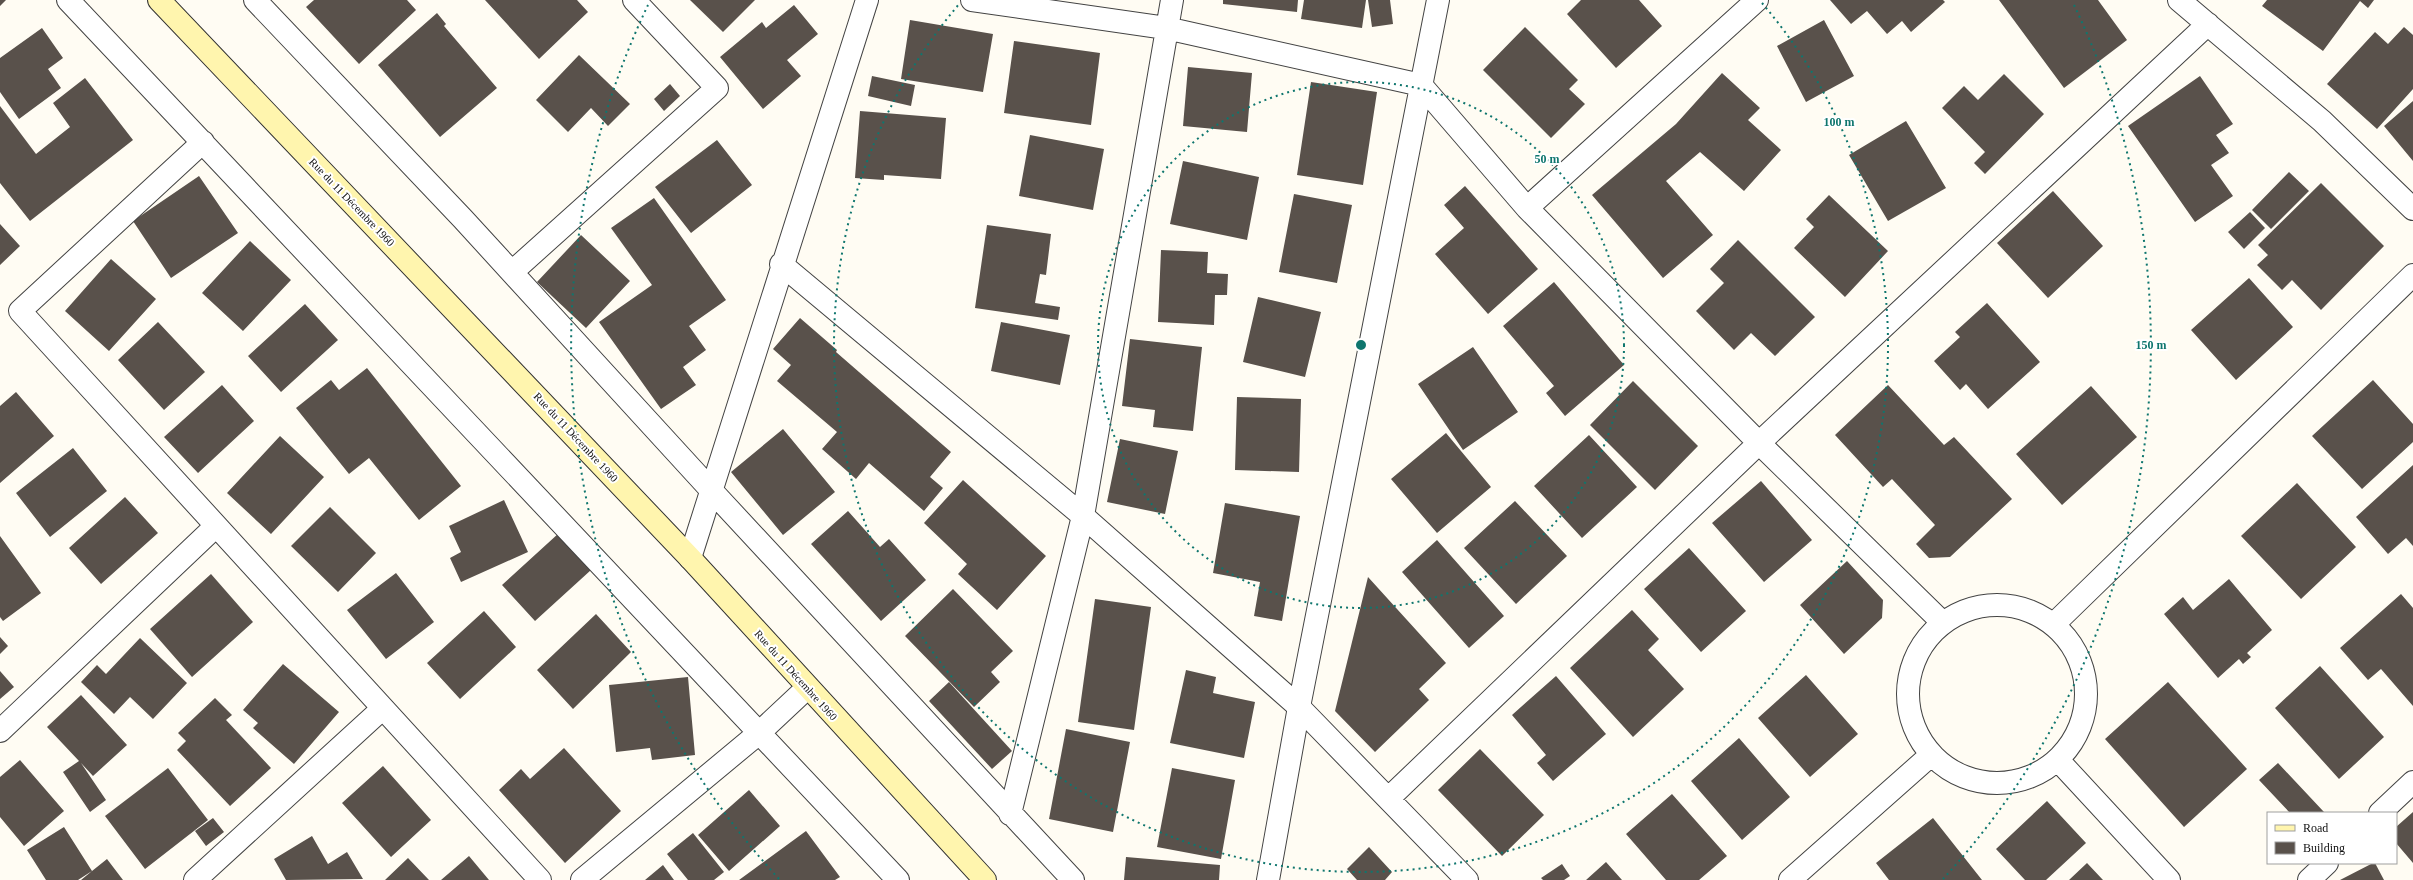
<svg xmlns="http://www.w3.org/2000/svg" width="2413" height="880" viewBox="0 0 2413 880" font-family="'Times New Roman',serif">
<style>
.building{fill:#59514b}
.lines{fill:none;stroke-linecap:round;stroke-linejoin:round}
.street-casing{stroke:#434343;stroke-width:24}
.secondary-casing{stroke:#323232;stroke-width:24}
.street{stroke:#fff;stroke-width:22}
.secondary{stroke:#fff5ae;stroke-width:22}
.ring{fill:none;stroke:#0f766e;stroke-width:2;stroke-dasharray:2 4}
.labels{text-anchor:middle;stroke-width:4;stroke-linejoin:round;paint-order:stroke}
.street-label{font-size:11px;fill:#101010;stroke:#fff}
.centre{fill:#0f766e;stroke:#fff;stroke-width:2}
.ring-label{font-size:12px;text-anchor:middle;font-weight:bold;fill:#0f766e;stroke:#fff;stroke-width:4;stroke-linejoin:round;paint-order:stroke}
</style>
<rect width="100%" height="100%" fill="#fffcf3"/>
<path class="building" d="M 0,0 L 6,0 L 0,6 Z
M 314,0 L 407,0 L 416,10 L 359,64 L 306,7 Z
M 485,0 L 577,0 L 588,12 L 539,59 Z
M 690,0 L 755,0 L 723,32 Z
M 1223,0 L 1298,0 L 1297,12 L 1223,4 Z
M 1304,0 L 1366,0 L 1362,28 L 1301,19 Z
M 1368,0 L 1390,0 L 1393,24 L 1372,27 Z
M 1581,0 L 1639,0 L 1662,26 L 1616,68 L 1567,14 Z
M 1830,0 L 1943,0 L 1945,2 L 1911,32 L 1902,21 L 1887,34 L 1867,11 L 1851,24 Z
M 1999,0 L 2098,0 L 2127,40 L 2064,88 Z
M 2267,0 L 2374,0 L 2368,8 L 2360,1 L 2323,51 L 2262,6 Z
M 794,5 L 818,34 L 787,60 L 801,76 L 763,109 L 720,57 L 762,22 L 766,28 Z
M 437,13 L 446,24 L 444,26 L 497,88 L 440,137 L 378,65 Z
M 910,20 L 993,34 L 983,92 L 901,79 Z
M 1824,20 L 1854,76 L 1806,102 L 1777,46 Z
M 1525,27 L 1578,80 L 1569,89 L 1585,104 L 1551,138 L 1483,70 Z
M 2404,27 L 2413,35 L 2413,89 L 2377,129 L 2327,84 L 2375,32 L 2388,44 Z
M 42,28 L 63,58 L 48,69 L 61,88 L 19,119 L 0,92 L 0,58 Z
M 1014,41 L 1100,53 L 1091,125 L 1004,113 Z
M 579,55 L 630,104 L 608,126 L 591,108 L 568,132 L 536,100 Z
M 1188,67 L 1252,73 L 1247,132 L 1183,126 Z
M 1722,73 L 1760,108 L 1748,120 L 1781,150 L 1744,191 L 1700,152 L 1666,181 L 1713,235 L 1663,278 L 1592,195 L 1676,124 Z
M 2004,74 L 2044,114 L 1985,174 L 1974,163 L 1985,152 L 1942,108 L 1964,86 L 1978,100 Z
M 872,76 L 915,85 L 911,106 L 868,96 Z
M 2200,76 L 2233,124 L 2216,135 L 2229,153 L 2211,165 L 2233,196 L 2195,222 L 2128,126 Z
M 85,78 L 133,140 L 30,221 L 0,183 L 0,106 L 36,154 L 70,127 L 53,103 Z
M 1311,82 L 1377,92 L 1363,185 L 1297,175 Z
M 670,84 L 680,96 L 664,111 L 654,99 Z
M 2413,101 L 2413,161 L 2384,126 Z
M 860,111 L 946,118 L 941,179 L 884,175 L 884,180 L 855,178 Z
M 1906,121 L 1946,188 L 1888,221 L 1849,155 Z
M 1030,135 L 1104,149 L 1093,210 L 1019,196 Z
M 717,140 L 752,185 L 691,233 L 655,187 Z
M 1183,161 L 1259,177 L 1247,240 L 1170,224 Z
M 2289,172 L 2309,191 L 2271,229 L 2252,210 Z
M 199,176 L 238,233 L 171,278 L 133,221 Z
M 2321,183 L 2384,246 L 2321,310 L 2292,280 L 2282,290 L 2257,265 L 2268,255 L 2258,245 Z
M 1465,186 L 1538,269 L 1488,314 L 1435,254 L 1464,228 L 1444,205 Z
M 2053,191 L 2103,246 L 2048,298 L 1997,243 Z
M 1294,194 L 1352,205 L 1337,283 L 1279,272 Z
M 1829,195 L 1888,251 L 1845,297 L 1794,248 L 1814,227 L 1806,219 Z
M 654,198 L 726,300 L 689,326 L 706,350 L 683,367 L 696,385 L 661,409 L 599,322 L 652,285 L 611,228 Z
M 2250,212 L 2265,228 L 2244,249 L 2228,232 Z
M 0,224 L 20,246 L 0,265 Z
M 987,225 L 1051,234 L 1046,275 L 1040,274 L 1035,303 L 1060,307 L 1058,320 L 975,308 Z
M 581,235 L 630,281 L 586,328 L 537,282 Z
M 1738,240 L 1815,317 L 1775,356 L 1751,333 L 1734,350 L 1696,311 L 1724,283 L 1710,269 Z
M 250,241 L 291,280 L 243,331 L 202,293 Z
M 1161,250 L 1208,252 L 1207,273 L 1228,274 L 1227,295 L 1215,295 L 1214,325 L 1158,322 Z
M 111,259 L 156,299 L 109,351 L 65,311 Z
M 2249,278 L 2293,327 L 2236,380 L 2191,330 Z
M 1554,282 L 1624,365 L 1565,416 L 1546,393 L 1554,386 L 1503,326 Z
M 1258,297 L 1321,312 L 1305,377 L 1243,362 Z
M 1987,303 L 2040,362 L 1988,409 L 1966,384 L 1960,390 L 1934,361 L 1960,337 L 1955,332 Z
M 305,304 L 338,340 L 281,392 L 248,356 Z
M 800,318 L 837,350 L 836,352 L 951,452 L 930,477 L 943,488 L 924,511 L 869,463 L 856,479 L 822,449 L 837,432 L 777,381 L 791,365 L 773,349 Z
M 158,322 L 205,372 L 164,410 L 118,360 Z
M 1001,322 L 1070,335 L 1060,385 L 991,371 Z
M 1130,339 L 1202,347 L 1193,431 L 1153,427 L 1155,410 L 1122,406 Z
M 1473,347 L 1518,412 L 1463,450 L 1418,384 Z
M 367,368 L 461,486 L 419,520 L 369,458 L 349,474 L 296,408 L 331,380 L 339,390 Z
M 2373,380 L 2413,424 L 2413,442 L 2362,489 L 2312,436 Z
M 1633,381 L 1698,446 L 1655,490 L 1590,425 Z
M 222,385 L 254,421 L 198,473 L 164,437 Z
M 1888,385 L 1944,445 L 1954,437 L 2012,499 L 1950,557 L 1929,558 L 1916,544 L 1935,525 L 1892,479 L 1883,487 L 1835,435 Z
M 2091,386 L 2137,437 L 2062,505 L 2016,454 Z
M 16,392 L 54,436 L 0,483 L 0,406 Z
M 1237,397 L 1301,399 L 1299,472 L 1235,470 Z
M 783,429 L 835,492 L 783,535 L 731,472 Z
M 1446,433 L 1491,487 L 1437,533 L 1391,479 Z
M 1589,435 L 1637,487 L 1582,538 L 1534,486 Z
M 280,436 L 324,477 L 271,534 L 227,493 Z
M 1120,439 L 1178,451 L 1165,514 L 1107,502 Z
M 73,448 L 107,491 L 50,537 L 16,493 Z
M 2413,465 L 2413,546 L 2406,538 L 2388,554 L 2356,517 Z
M 963,480 L 1046,556 L 997,610 L 958,574 L 967,564 L 924,523 Z
M 1761,481 L 1812,540 L 1764,582 L 1712,523 Z
M 2297,483 L 2356,547 L 2301,599 L 2241,536 Z
M 125,497 L 158,533 L 101,584 L 69,548 Z
M 504,500 L 528,552 L 461,582 L 450,558 L 461,552 L 449,526 Z
M 1515,501 L 1567,556 L 1516,604 L 1464,548 Z
M 1225,503 L 1300,516 L 1282,621 L 1254,616 L 1260,582 L 1213,573 Z
M 330,507 L 376,553 L 338,592 L 291,546 Z
M 848,511 L 880,547 L 889,539 L 926,580 L 881,621 L 811,544 Z
M 559,533 L 591,570 L 535,621 L 502,585 Z
M 0,536 L 41,593 L 3,621 L 0,617 Z
M 1437,540 L 1504,616 L 1469,648 L 1402,572 Z
M 1689,548 L 1746,611 L 1701,652 L 1644,589 Z
M 1847,561 L 1883,600 L 1882,618 L 1844,654 L 1800,605 Z
M 396,573 L 434,622 L 386,659 L 347,610 Z
M 211,574 L 253,622 L 192,677 L 150,629 Z
M 1368,577 L 1446,663 L 1419,689 L 1429,700 L 1375,752 L 1335,711 Z
M 2229,579 L 2272,630 L 2247,653 L 2251,657 L 2243,664 L 2239,659 L 2218,678 L 2164,614 L 2183,597 L 2193,610 Z
M 953,589 L 1013,651 L 991,672 L 1000,682 L 974,707 L 905,636 Z
M 2401,594 L 2413,608 L 2413,706 L 2381,669 L 2368,680 L 2340,648 Z
M 1095,599 L 1151,607 L 1134,730 L 1078,722 Z
M 1632,610 L 1659,639 L 1648,650 L 1684,689 L 1633,737 L 1570,668 Z
M 484,611 L 516,647 L 460,699 L 427,663 Z
M 596,614 L 631,652 L 573,709 L 537,670 Z
M 0,637 L 8,646 L 0,654 Z
M 140,638 L 187,683 L 153,719 L 130,697 L 114,714 L 81,682 L 97,665 L 106,674 Z
M 283,664 L 339,712 L 294,764 L 253,728 L 258,723 L 243,710 Z
M 2320,666 L 2384,737 L 2339,779 L 2275,708 Z
M 1186,670 L 1216,677 L 1213,693 L 1255,702 L 1244,758 L 1170,743 Z
M 0,671 L 14,687 L 0,699 Z
M 1806,675 L 1858,734 L 1810,777 L 1758,718 Z
M 1556,676 L 1606,734 L 1553,781 L 1537,763 L 1546,755 L 1512,715 Z
M 688,677 L 695,755 L 652,760 L 650,748 L 616,752 L 609,685 Z
M 949,682 L 1012,751 L 992,769 L 929,701 Z
M 2168,682 L 2247,769 L 2184,827 L 2105,739 Z
M 81,695 L 127,745 L 93,776 L 81,763 L 106,800 L 90,812 L 63,772 L 79,761 L 47,727 Z
M 215,698 L 232,715 L 226,720 L 271,768 L 230,806 L 177,750 L 186,741 L 178,733 Z
M 1066,729 L 1130,742 L 1113,832 L 1049,819 Z
M 1739,738 L 1790,797 L 1742,840 L 1691,781 Z
M 564,748 L 621,811 L 565,863 L 499,790 L 521,769 L 530,779 Z
M 1480,749 L 1544,815 L 1502,856 L 1438,790 Z
M 20,760 L 64,811 L 24,846 L 0,817 L 0,777 Z
M 2278,763 L 2324,812 L 2323,813 L 2290,813 L 2259,780 Z
M 383,766 L 431,820 L 391,857 L 342,803 Z
M 168,768 L 208,820 L 145,869 L 105,816 Z
M 1172,768 L 1235,780 L 1221,859 L 1157,847 Z
M 749,790 L 780,826 L 729,871 L 698,835 Z
M 1672,794 L 1727,856 L 1699,880 L 1666,880 L 1626,834 Z
M 2047,801 L 2086,843 L 2046,880 L 2025,880 L 1996,849 Z
M 2413,812 L 2413,863 L 2396,843 L 2396,827 Z
M 213,818 L 224,832 L 206,846 L 195,831 Z
M 1933,818 L 1982,880 L 1889,880 L 1876,863 Z
M 64,827 L 92,871 L 78,880 L 46,880 L 27,850 Z
M 806,831 L 840,877 L 835,880 L 739,880 Z
M 693,833 L 724,872 L 714,880 L 688,880 L 667,854 Z
M 312,836 L 328,864 L 347,852 L 363,879 L 286,880 L 274,859 Z
M 1369,847 L 1392,872 L 1385,880 L 1357,880 L 1347,869 Z
M 469,856 L 489,880 L 441,880 Z
M 1126,857 L 1220,865 L 1219,880 L 1124,880 Z
M 408,858 L 429,880 L 385,880 Z
M 107,859 L 123,880 L 81,880 L 92,871 Z
M 1606,862 L 1622,880 L 1586,880 Z
M 2087,863 L 2103,880 L 2069,880 Z
M 2373,863 L 2375,863 L 2384,880 L 2340,880 Z
M 1562,864 L 1570,876 L 1564,880 L 1543,880 L 1541,878 Z
M 663,865 L 674,880 L 645,880 Z"/>
<g class="lines">
<defs>
<path id="street" d="M 68,0 L 898,880
M 255,0 L 463,219 L 711,490 L 1073,880
M 972,0 L 1166,28 L 1421,85 L 1527,208 L 1759,443 L 1943,623
M 2179,0 L 2322,121 L 2413,209
M 203,142 L 20,311 L 540,880
M 1527,208 L 1757,0
M 781,264 L 1083,516 L 1299,707 L 1467,880
M 512,272 L 717,88 L 634,0
M 690,558 L 867,0
M1908 694a89 89 0 1 1 178 0a89 89 0 1 1-178 0Z
M 2054,624 L 2413,275
M 0,731 L 216,526
M 2058,760 L 2169,880
M 1389,798 L 1759,443 L 2208,24
M 2380,813 L 2413,782
M 1010,814 L 1083,516 L 1172,0
M 195,880 L 382,709
M 582,880 L 759,733 L 807,688
M 1268,880 L 1299,707 L 1438,0
M 1790,880 L 1931,755
M 2309,880 L 2327,863"/>
<path id="secondary" d="M 159,0 L 690,558 L 985,880"/>
</defs>
<use href="#street" class="street-casing"/>
<use href="#secondary" class="secondary-casing"/>
<use href="#street" class="street"/>
<use href="#secondary" class="secondary"/>
</g>
<g class="ring">
<circle cx="1361" cy="345" r="263"/>
<path d="M1762 3A527 527 0 1 1 960 3"/>
<path d="M779 879A790 790 0 0 1 648 5M2074 5A790 790 0 0 1 1943 879"/>
</g>
<g class="labels">
<g class="street-label">
<text transform="translate(352 202) rotate(46)" y="4">Rue du 11 Décembre 1960</text>
<text transform="translate(576 437) rotate(47)" y="4">Rue du 11 Décembre 1960</text>
<text transform="translate(796 675) rotate(48)" y="4">Rue du 11 Décembre 1960</text>
</g>
</g>
<circle cx="1361" cy="345" r="6" class="centre"/>
<g class="ring-label">
<text x="1839" y="126">100 m</text>
<text x="1547" y="163">50 m</text>
<text x="2151" y="349">150 m</text>
</g>
<rect x="2267" y="812" width="130" height="52" fill="#ffffff" stroke="#9f9f9f"/>
<rect x="2275" y="825" width="20" height="6" fill="#fff5ae" stroke="#9f9f9f"/>
<text x="2303" y="832" font-size="12" fill="#101010">Road</text>
<rect x="2275" y="842" width="20" height="12" fill="#59514b" stroke="#9f9f9f"/>
<text x="2303" y="852" font-size="12" fill="#101010">Building</text>
</svg>
